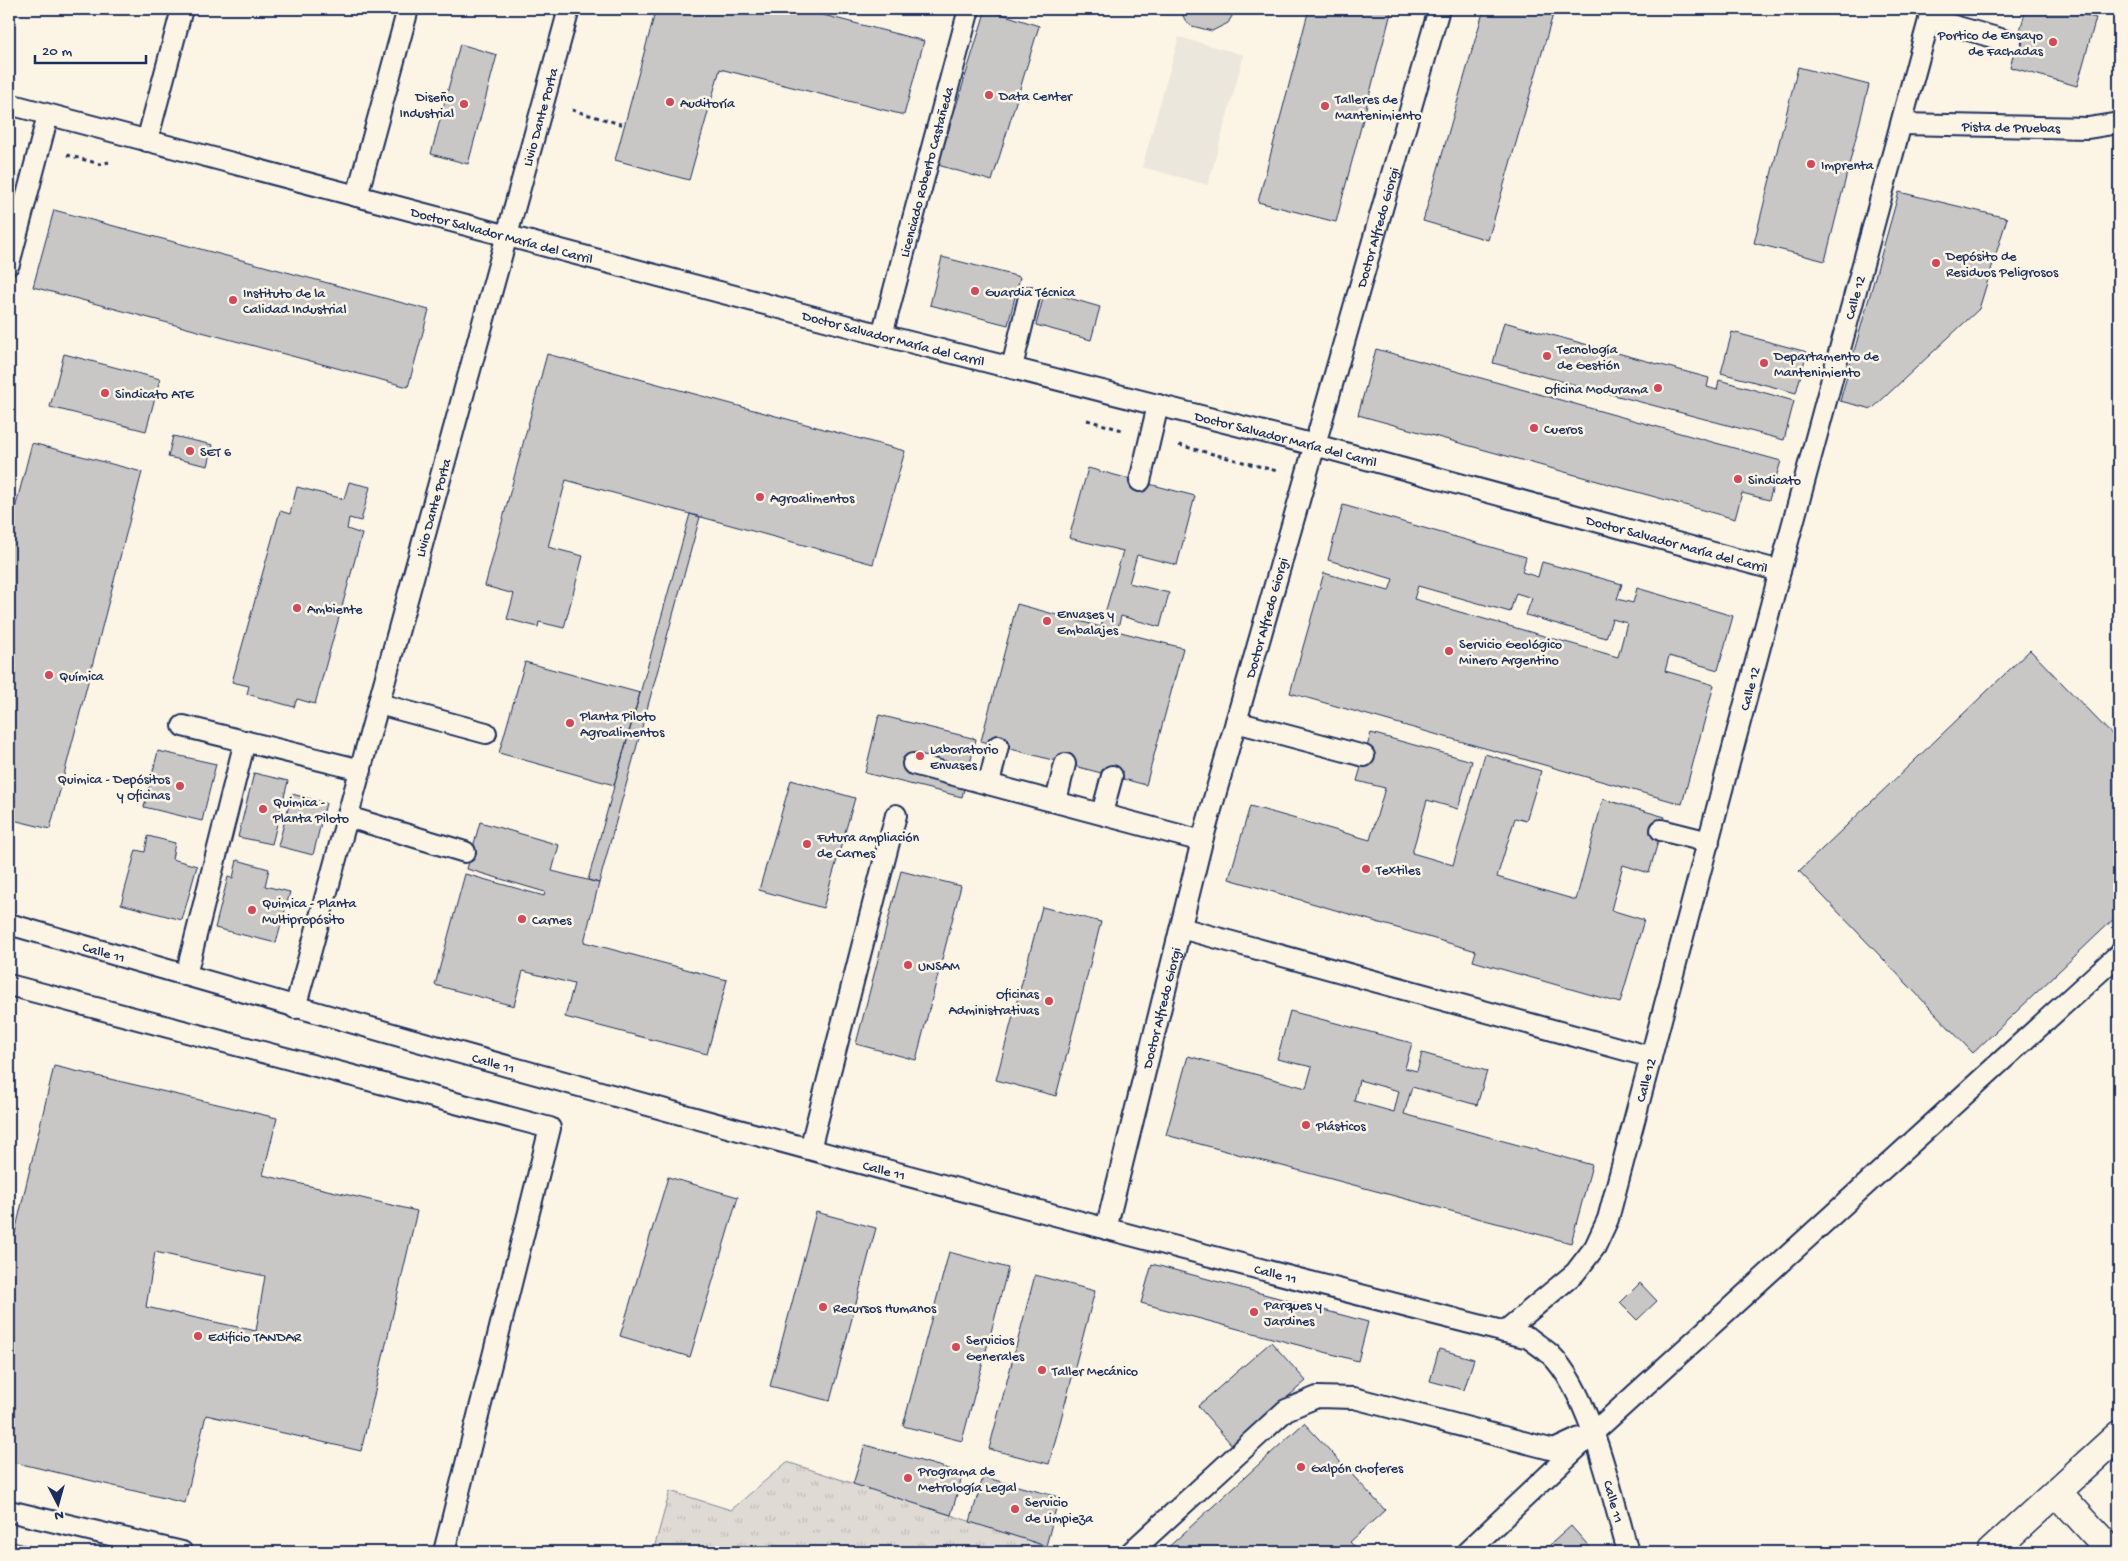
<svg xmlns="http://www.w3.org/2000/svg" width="2128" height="1561" viewBox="0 0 2128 1561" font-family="'Gochi Hand',sans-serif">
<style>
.built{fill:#ece7dc}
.park{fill:url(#park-tufts);stroke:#7d8599}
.building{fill:#c8c7c6;stroke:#1b2f5e;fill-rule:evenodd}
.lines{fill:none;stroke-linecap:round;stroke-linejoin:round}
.lane-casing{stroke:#1b2f5e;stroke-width:24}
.street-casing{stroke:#1b2f5e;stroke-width:31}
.path{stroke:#1b2f5e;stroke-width:3;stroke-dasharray:4 4;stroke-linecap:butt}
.lane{stroke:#fcf5e5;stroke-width:20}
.street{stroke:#fcf5e5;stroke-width:28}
.poi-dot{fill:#d1495b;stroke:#fcf5e5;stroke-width:2}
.labels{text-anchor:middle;stroke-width:5;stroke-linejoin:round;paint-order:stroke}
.poi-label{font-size:14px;fill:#1b2f5e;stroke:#fcf5e5;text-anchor:start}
.street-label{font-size:14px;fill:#1b2f5e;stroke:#fcf5e5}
</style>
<defs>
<pattern id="park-tufts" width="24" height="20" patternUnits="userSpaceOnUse" patternTransform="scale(1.25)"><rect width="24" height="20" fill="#dfdbd4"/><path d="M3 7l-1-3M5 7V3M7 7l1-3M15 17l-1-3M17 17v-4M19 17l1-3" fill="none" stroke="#bfbcb8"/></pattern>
</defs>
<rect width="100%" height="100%" fill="#fcf5e5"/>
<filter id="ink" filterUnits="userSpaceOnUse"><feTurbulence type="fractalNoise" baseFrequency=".02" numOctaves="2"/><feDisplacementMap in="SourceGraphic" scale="10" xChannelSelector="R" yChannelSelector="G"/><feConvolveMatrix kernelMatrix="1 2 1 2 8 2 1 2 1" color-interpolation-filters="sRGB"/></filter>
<g filter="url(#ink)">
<path class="built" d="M 1179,37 L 1244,55 L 1208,185 L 1142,167 Z"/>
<path class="park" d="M 787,1462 L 1046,1546 L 1048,1552 L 653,1552 L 670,1491 L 731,1510 Z"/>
<path class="building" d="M 656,9 L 800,9 L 924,41 L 904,115 L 720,69 L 689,180 L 615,160 Z
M 986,9 L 1039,26 L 992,181 L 938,165 Z
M 1180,9 L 1236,9 L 1228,23 L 1212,31 L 1192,26 L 1185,20 Z
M 1309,9 L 1392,9 L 1336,222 L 1258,202 Z
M 1484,9 L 1547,9 L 1554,11 L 1488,240 L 1423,221 Z
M 2026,9 L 2063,9 L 2096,18 L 2077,86 L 2010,67 Z
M 460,44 L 497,55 L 468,164 L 431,154 Z
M 1798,67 L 1869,85 L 1825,261 L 1754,243 Z
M 1899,192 L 2007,218 L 1979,309 L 1872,409 L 1840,401 Z
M 54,210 L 429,310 L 408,387 L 33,287 Z
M 942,257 L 1020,277 L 1008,325 L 930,305 Z
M 1045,291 L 1100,307 L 1091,340 L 1036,325 Z
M 1504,322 L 1709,378 L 1707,387 L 1717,390 L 1719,380 L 1794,401 L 1784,440 L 1493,363 Z
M 1732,332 L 1807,352 L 1796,393 L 1721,373 Z
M 1376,349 L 1781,461 L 1769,500 L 1742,493 L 1735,519 L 1358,415 Z
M 64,354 L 160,379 L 146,431 L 50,407 Z
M 547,354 L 905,451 L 873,564 L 566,480 L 548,547 L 583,556 L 564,628 L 539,622 L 538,627 L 507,619 L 514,594 L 485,586 Z
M 173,436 L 213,445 L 208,466 L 168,457 Z
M 32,443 L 142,472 L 50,829 L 9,819 L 9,532 Z
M 1088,468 L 1195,496 L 1177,565 L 1137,555 L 1129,583 L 1169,593 L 1160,627 L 1121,616 L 1117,631 L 1183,648 L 1146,785 L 981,741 L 1017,604 L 1101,627 L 1123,551 L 1069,538 Z
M 349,482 L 370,487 L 361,521 L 349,518 L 347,529 L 362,534 L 315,704 L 297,699 L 294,707 L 247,694 L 249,686 L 232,682 L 280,511 L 290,514 L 297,487 L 344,499 Z
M 1343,505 L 1526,557 L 1522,572 L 1538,577 L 1542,562 L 1622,584 L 1617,599 L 1633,603 L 1637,588 L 1733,616 L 1718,670 L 1669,656 L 1665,671 L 1714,685 L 1682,804 L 1290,693 L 1324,573 L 1389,591 L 1393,579 L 1328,560 ZM 1418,586 L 1510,612 L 1516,593 L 1532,598 L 1526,615 L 1606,638 L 1612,619 L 1627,623 L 1618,657 L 1414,599 Z
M 690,514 L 700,517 L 599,883 L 588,880 Z
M 2030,650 L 2119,742 L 2119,914 L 1973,1053 L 1799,871 Z
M 525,662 L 640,693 L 614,785 L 499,753 Z
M 879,715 L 976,739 L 962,797 L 865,773 Z
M 1371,733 L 1472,761 L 1458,809 L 1427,800 L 1412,853 L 1453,865 L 1485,754 L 1541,771 L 1526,821 L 1515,818 L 1497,877 L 1576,900 L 1603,799 L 1665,817 L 1649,873 L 1623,865 L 1611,910 L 1644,920 L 1620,1003 L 1473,961 L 1476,951 L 1229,879 L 1250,806 L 1370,840 L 1385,788 L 1357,781 Z
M 158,751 L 216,764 L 202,821 L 144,807 Z
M 254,773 L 288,781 L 272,844 L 238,837 Z
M 791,780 L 855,798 L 823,908 L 759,890 Z
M 292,794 L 326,803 L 313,855 L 278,846 Z
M 480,822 L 559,845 L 552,871 L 599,883 L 584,942 L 727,980 L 707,1054 L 565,1017 L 574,984 L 523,971 L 514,1006 L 435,985 L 465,874 L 544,896 L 545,892 L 467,869 Z
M 148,836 L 175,843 L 172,859 L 197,866 L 182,920 L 121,904 L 136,850 L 145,852 Z
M 237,860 L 269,869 L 265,886 L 290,892 L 276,943 L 215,928 L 228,877 L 233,878 Z
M 901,871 L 961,886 L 916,1060 L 856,1044 Z
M 1042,907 L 1101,922 L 1056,1096 L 996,1080 Z
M 1290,1011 L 1412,1043 L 1405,1068 L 1417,1071 L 1422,1053 L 1487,1071 L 1477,1105 L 1412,1087 L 1404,1114 L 1592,1165 L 1571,1243 L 1166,1135 L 1188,1056 L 1306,1088 L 1312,1067 L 1277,1059 ZM 1359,1080 L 1399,1091 L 1394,1112 L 1354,1101 Z
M 54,1066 L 277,1118 L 263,1175 L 417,1211 L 361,1451 L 206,1415 L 185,1503 L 9,1461 L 9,1258 Z
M 668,1177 L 738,1197 L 690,1357 L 620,1336 Z
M 816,1212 L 876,1228 L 830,1401 L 770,1386 Z
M 155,1252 L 265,1276 L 256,1331 L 146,1307 Z
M 949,1252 L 1008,1268 L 962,1441 L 903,1426 Z
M 1152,1264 L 1368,1322 L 1358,1361 L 1141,1303 Z
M 1035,1275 L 1095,1291 L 1049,1464 L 989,1449 Z
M 1640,1283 L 1657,1301 L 1637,1320 L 1620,1303 Z
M 1271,1342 L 1306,1381 L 1232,1445 L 1198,1406 Z
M 1439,1349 L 1474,1359 L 1464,1390 L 1430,1381 Z
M 1304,1423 L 1385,1510 L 1350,1542 L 1360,1552 L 1163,1552 Z
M 865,1445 L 963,1473 L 951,1515 L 853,1484 Z
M 983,1477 L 1059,1497 L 1046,1546 L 970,1522 Z
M 1571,1526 L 1594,1552 L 1542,1552 Z
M 9,1541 L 54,1552 L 9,1552 Z"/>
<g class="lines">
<defs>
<g id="lane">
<path d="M 1929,19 L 2011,42"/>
<path id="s1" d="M 9,104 L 882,335 L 1315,445 L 1780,571"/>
<path id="s2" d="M 1902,124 L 2088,128 L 2119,123"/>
<path d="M 147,141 L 182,9"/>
<path d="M 357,196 L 408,9"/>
<path d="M 9,264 L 48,115"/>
<path id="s3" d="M 882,335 L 969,9"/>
<path d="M 1012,367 L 1029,297"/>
<path d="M 1140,481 L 1158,405"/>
<path d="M 379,704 L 486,733"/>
<path d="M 1236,722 L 1364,756"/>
<path d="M 183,726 L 361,770"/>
<path d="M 913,764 L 1202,841"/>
<path d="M 989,783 L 998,746"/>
<path d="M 1056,801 L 1065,764"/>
<path d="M 1102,813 L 1112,776"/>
<path d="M 348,817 L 465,852"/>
<path d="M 1661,830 L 1709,842"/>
<path id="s4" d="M 9,924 C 513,1071 1020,1209 1529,1338 C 1535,1343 1543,1348 1550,1354 C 1590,1392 1613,1499 1628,1552"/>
<path d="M 1181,928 L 1651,1057"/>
<path d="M 186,975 L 245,741"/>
<path d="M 9,985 L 550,1128 L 444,1552"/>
<path id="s5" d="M 295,1008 L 569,9"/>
<path d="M 810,1149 L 896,815"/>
<path id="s6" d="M 1106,1229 L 1202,841 L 1439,9"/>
<path id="s7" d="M 1504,1332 L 1575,1273 L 1595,1247 L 1608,1219 L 1780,571 L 1932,9"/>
<path d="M 9,1511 L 182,1552"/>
<path d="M 1131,1552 L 1286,1410 L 1317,1397 L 1354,1398 L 1554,1450 L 1580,1438"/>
<path d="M 1467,1552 L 1594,1432 L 2119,954"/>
</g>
<path id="street" d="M 2057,1492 L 2112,1552
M 1991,1552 L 2119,1435"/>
</defs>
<use href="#lane" class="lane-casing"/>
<use href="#street" class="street-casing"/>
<path class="path" d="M 572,110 L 624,125
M 67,155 L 100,164 L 109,162
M 1087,420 L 1122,430
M 1179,445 L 1277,471"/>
<use href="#lane" class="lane"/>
<use href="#street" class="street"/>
</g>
</g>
<g class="poi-dot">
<circle cx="2053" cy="42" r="5"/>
<circle cx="989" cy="95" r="5"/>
<circle cx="670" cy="102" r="5"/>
<circle cx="464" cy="104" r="5"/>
<circle cx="1325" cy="106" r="5"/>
<circle cx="1811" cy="164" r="5"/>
<circle cx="1936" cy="263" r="5"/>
<circle cx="975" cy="291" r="5"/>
<circle cx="233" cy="300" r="5"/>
<circle cx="1547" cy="356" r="5"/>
<circle cx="1764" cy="363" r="5"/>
<circle cx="1658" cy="388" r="5"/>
<circle cx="105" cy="393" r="5"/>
<circle cx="1534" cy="428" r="5"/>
<circle cx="190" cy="451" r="5"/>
<circle cx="1738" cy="479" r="5"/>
<circle cx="760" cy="497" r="5"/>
<circle cx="297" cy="608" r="5"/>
<circle cx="1047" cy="621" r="5"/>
<circle cx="1449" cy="651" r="5"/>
<circle cx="49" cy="675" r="5"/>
<circle cx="570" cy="723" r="5"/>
<circle cx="920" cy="756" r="5"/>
<circle cx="180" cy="786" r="5"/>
<circle cx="263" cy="809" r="5"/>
<circle cx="807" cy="844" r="5"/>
<circle cx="1366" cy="869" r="5"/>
<circle cx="252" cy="910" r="5"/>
<circle cx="522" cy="919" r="5"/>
<circle cx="908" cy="965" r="5"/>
<circle cx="1049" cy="1001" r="5"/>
<circle cx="1306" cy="1125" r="5"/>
<circle cx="823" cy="1307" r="5"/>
<circle cx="1254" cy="1312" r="5"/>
<circle cx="198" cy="1336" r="5"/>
<circle cx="956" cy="1347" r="5"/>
<circle cx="1042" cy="1370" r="5"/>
<circle cx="1301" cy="1467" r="5"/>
<circle cx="908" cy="1478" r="5"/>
<circle cx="1015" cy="1509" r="5"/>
</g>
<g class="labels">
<g class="poi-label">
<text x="2043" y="39" text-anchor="end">Portico de Ensayo<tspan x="2043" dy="16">de Fachadas</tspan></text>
<text x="999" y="100">Data Center</text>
<text x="454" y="101" text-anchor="end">Diseño<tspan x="454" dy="16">Industrial</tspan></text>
<text x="1335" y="103">Talleres de<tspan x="1335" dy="16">Mantenimiento</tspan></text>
<text x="680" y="107">Auditoría</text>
<text x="1821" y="169">Imprenta</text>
<text x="1946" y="260">Depósito de<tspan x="1946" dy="16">Residuos Peligrosos</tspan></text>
<text x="985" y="296">Guardia Técnica</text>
<text x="243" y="297">Instituto de la<tspan x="243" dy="16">Calidad Industrial</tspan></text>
<text x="1557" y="353">Tecnología<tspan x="1557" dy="16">de Gestión</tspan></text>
<text x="1774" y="360">Departamento de<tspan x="1774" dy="16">Mantenimiento</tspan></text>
<text x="1648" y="393" text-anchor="end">Oficina Modurama</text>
<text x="115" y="398">Sindicato ATE</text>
<text x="1544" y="433">Cueros</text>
<text x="200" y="456">SET 6</text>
<text x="1748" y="484">Sindicato</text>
<text x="770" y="502">Agroalimentos</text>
<text x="307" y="613">Ambiente</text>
<text x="1057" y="618">Envases y<tspan x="1057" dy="16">Embalajes</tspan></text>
<text x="1459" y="648">Servicio Geológico<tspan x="1459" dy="16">Minero Argentino</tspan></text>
<text x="59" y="680">Química</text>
<text x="580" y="720">Planta Piloto<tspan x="580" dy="16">Agroalimentos</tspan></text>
<text x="930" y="753">Laboratorio<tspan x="930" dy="16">Envases</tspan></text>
<text x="170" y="783" text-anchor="end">Quimica - Depósitos<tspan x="170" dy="16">y Oficinas</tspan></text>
<text x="273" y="806">Quimica -<tspan x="273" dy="16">Planta Piloto</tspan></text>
<text x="817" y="841">Futura ampliación<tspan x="817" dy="16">de Carnes</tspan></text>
<text x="1376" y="874">Textiles</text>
<text x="262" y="907">Quimica - Planta<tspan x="262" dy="16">Multipropósito</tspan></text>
<text x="532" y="924">Carnes</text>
<text x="918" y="970">UNSAM</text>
<text x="1039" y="998" text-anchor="end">Oficinas<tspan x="1039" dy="16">Administrativas</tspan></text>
<text x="1316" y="1130">Plásticos</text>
<text x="1264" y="1309">Parques y<tspan x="1264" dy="16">Jardines</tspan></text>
<text x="833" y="1312">Recursos Humanos</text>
<text x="208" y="1341">Edificio TANDAR</text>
<text x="966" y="1344">Servicios<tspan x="966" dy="16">Generales</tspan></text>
<text x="1052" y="1375">Taller Mecánico</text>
<text x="1311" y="1472">Galpón choferes</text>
<text x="918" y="1475">Programa de<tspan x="918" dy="16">Metrología Legal</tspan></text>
<text x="1025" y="1506">Servicio<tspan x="1025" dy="16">de Limpieza</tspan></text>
</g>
<g class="street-label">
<text dy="5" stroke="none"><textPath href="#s5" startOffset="924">Livio Dante Porta</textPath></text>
<text dy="5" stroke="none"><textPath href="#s2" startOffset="109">Pista de Pruebas</textPath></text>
<text dy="5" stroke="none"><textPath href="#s3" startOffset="169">Licenciado Roberto Castañeda</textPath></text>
<text dy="5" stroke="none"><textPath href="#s6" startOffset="1038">Doctor Alfredo Giorgi</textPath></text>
<text dy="5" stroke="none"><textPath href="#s1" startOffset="510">Doctor Salvador María del Carril</textPath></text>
<text dy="5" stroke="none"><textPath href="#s7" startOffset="1110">Calle 12</textPath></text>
<text dy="5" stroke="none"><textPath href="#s1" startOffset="915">Doctor Salvador María del Carril</textPath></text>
<text dy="5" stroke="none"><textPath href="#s1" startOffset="1320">Doctor Salvador María del Carril</textPath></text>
<text dy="5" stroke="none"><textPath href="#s5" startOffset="519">Livio Dante Porta</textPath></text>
<text dy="5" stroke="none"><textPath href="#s1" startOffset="1725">Doctor Salvador María del Carril</textPath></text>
<text dy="5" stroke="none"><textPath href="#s6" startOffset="632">Doctor Alfredo Giorgi</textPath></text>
<text dy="5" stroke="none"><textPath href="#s7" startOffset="705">Calle 12</textPath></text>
<text dy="5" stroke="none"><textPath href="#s4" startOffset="99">Calle 11</textPath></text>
<text dy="5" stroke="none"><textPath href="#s6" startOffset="228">Doctor Alfredo Giorgi</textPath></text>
<text dy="5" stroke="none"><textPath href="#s4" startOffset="504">Calle 11</textPath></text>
<text dy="5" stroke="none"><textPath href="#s7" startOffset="300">Calle 12</textPath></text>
<text dy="5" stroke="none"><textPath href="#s4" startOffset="909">Calle 11</textPath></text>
<text dy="5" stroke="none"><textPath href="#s4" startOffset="1314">Calle 11</textPath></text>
<text dy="5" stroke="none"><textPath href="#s4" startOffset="1764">Calle 11</textPath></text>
</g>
</g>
<rect width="2128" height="1561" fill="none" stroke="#fcf5e5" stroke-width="30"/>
<rect x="15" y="15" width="2098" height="1531" fill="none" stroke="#1b2f5e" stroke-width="2" filter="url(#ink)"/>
<g transform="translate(58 1504) rotate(174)" stroke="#fcf5e5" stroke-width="4" paint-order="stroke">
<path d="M0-4L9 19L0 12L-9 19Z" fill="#1b2f5e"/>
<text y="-8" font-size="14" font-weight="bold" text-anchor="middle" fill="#1b2f5e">N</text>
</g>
<path d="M35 55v8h111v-8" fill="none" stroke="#1b2f5e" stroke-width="2.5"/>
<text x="42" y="55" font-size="15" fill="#1b2f5e" stroke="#fcf5e5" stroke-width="4" paint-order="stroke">20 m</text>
</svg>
